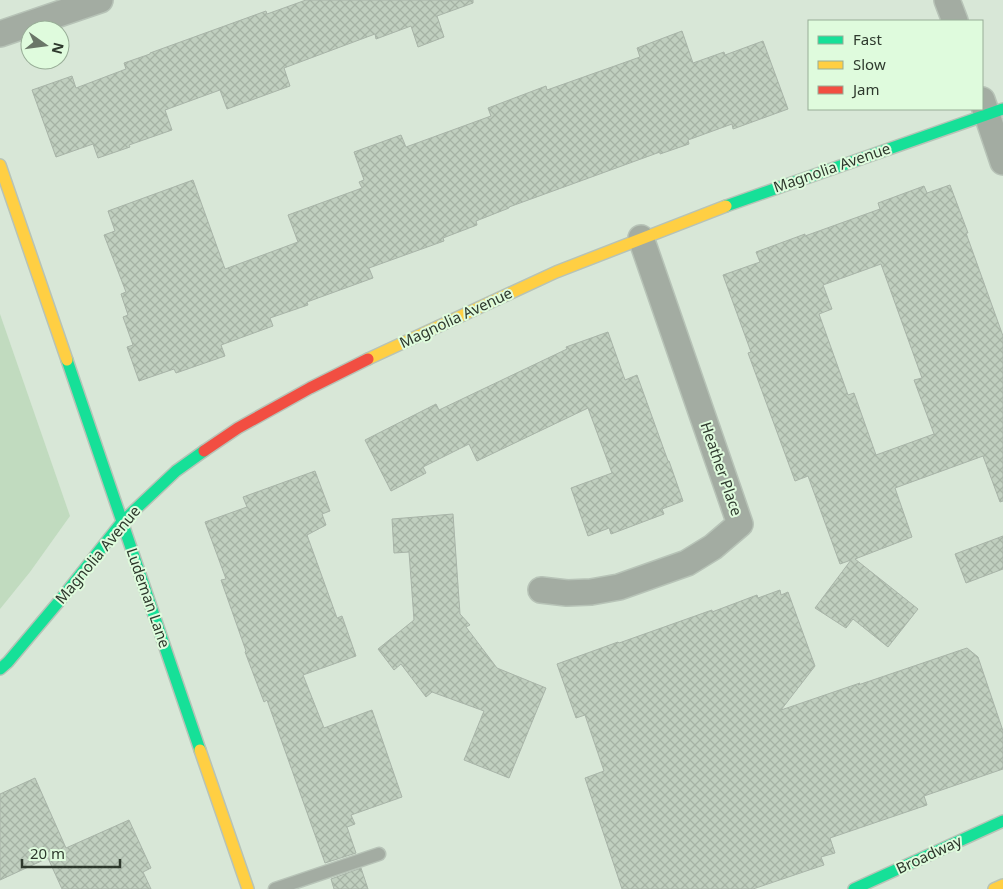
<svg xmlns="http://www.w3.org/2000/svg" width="1003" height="889" viewBox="0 0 1003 889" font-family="'Noto Sans',sans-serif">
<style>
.green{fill:#c1dbbf}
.building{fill:url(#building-cross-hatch);stroke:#a8b4a8;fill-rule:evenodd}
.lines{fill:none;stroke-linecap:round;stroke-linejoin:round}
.lane-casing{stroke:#b7c3b7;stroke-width:15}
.street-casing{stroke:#b7c3b7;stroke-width:28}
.fast-casing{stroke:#b7c3b7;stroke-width:14}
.slow-casing{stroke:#b7c3b7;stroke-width:14}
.jam-casing{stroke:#b7c3b7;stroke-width:14}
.lane{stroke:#a3aca2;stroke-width:12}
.street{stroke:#a3aca2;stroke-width:25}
.fast{stroke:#16e098;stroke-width:11}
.slow{stroke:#ffcf43;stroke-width:11}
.jam{stroke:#f24e42;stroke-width:11}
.labels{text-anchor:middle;stroke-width:4;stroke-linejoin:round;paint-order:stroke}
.street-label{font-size:15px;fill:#2e392d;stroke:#dffbdd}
</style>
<defs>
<pattern id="building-cross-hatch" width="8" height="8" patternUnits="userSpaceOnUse" patternTransform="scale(1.25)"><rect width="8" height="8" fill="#c0cfbf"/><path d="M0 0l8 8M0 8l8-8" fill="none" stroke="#a5b2a4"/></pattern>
</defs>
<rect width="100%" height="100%" fill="#d8e7d7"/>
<path class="green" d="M 0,314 L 70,516 L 30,572 L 0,609 Z"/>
<path class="building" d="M 306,0 L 473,0 L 473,3 L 437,16 L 444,37 L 418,47 L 411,26 L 376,39 L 375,34 L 284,68 L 290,86 L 227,109 L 220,90 L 165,110 L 172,130 L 129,145 L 130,147 L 98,158 L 93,144 L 56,157 L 32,90 L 72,76 L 76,88 L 126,69 L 124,63 L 150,54 L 150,53 L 266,11 L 267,14 Z
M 682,31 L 693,63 L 724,52 L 725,55 L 763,41 L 788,109 L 733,129 L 732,124 L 688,140 L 689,144 L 660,154 L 660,152 L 586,179 L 509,207 L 509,208 L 476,221 L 477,225 L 443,238 L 444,241 L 369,268 L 373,278 L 307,302 L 308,305 L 270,318 L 273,326 L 221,345 L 225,356 L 176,373 L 174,369 L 139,381 L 127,347 L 133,345 L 123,317 L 128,315 L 121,294 L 126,292 L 104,235 L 115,231 L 108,211 L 193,180 L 225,269 L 298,242 L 288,215 L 362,188 L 359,182 L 364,180 L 354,152 L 401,135 L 406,147 L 491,116 L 488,108 L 546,86 L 547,90 L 640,57 L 637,48 Z
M 950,185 L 968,233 L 966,233 L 1003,336 L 1003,501 L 1000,502 L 983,456 L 895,488 L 912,537 L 855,559 L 918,609 L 888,647 L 853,619 L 846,628 L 815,608 L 851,560 L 840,564 L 808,476 L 795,481 L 748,353 L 751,352 L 723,275 L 760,262 L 756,252 L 805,234 L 805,236 L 880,209 L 878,203 L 924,186 L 927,193 ZM 881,264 L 922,378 L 914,380 L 934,434 L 876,455 L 854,393 L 848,395 L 819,314 L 832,309 L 823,285 Z
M 608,332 L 625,380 L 637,375 L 668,461 L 669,461 L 683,501 L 662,509 L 664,514 L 611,534 L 609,528 L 588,536 L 571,488 L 612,473 L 588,408 L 477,461 L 469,444 L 423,467 L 426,473 L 391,491 L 365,440 L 436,404 L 439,410 L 567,349 L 566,347 Z
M 315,471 L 330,511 L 322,514 L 326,525 L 307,535 L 337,618 L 342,616 L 356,656 L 303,675 L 324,728 L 372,710 L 402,797 L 351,815 L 355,824 L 347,827 L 356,853 L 325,863 L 267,700 L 264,702 L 245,652 L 246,651 L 221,580 L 226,579 L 205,522 L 247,507 L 243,497 Z
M 453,514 L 460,614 L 470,625 L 466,627 L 497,668 L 546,688 L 509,778 L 464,760 L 484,711 L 432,692 L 426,697 L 401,664 L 394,670 L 378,649 L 414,620 L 409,552 L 394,553 L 392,519 Z
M 1003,536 L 1003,569 L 966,583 L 955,554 Z
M 780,590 L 781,595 L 788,592 L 815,666 L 781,710 L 860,683 L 858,685 L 967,648 L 978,657 L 1003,731 L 1003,769 L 924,796 L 927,805 L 830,838 L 835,853 L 821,857 L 824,865 L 753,889 L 622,889 L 585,778 L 604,771 L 585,715 L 576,718 L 557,664 L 618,642 L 619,643 L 712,610 L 712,612 L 757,595 L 758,598 Z
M 35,778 L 66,848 L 129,820 L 151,868 L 143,872 L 151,889 L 62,889 L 48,858 L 0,880 L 0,794 Z
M 361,868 L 368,889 L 334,889 L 331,879 Z"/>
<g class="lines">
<defs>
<path id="lane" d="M 275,889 L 379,854"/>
<path id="street" d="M 947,0 L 955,21
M 0,34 L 100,0
M 982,100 L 1003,162
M 541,590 L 567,593 L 591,592 L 619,587 L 687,563 L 713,547 L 740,524 L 641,238"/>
<path id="fast" d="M 726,206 L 1003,109
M 67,360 L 200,750
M 0,669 L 8,662 L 61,599 L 122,522 L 176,471 L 204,451
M 854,889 L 1003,821"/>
<path id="slow" d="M 0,165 L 67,360
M 368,359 L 556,272 L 726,206
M 200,750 L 248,889
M 994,889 L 1003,885"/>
<path id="jam" d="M 204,451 L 238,428 L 310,388 L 368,359"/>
</defs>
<use href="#lane" class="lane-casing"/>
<use href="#street" class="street-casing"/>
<use href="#fast" class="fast-casing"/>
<use href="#slow" class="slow-casing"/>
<use href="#jam" class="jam-casing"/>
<use href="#lane" class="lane"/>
<use href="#street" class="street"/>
<use href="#fast" class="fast"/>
<use href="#slow" class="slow"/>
<use href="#jam" class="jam"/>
</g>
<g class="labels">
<g class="street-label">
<text transform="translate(832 168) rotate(-19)" y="5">Magnolia Avenue</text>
<text transform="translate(456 318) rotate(-25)" y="5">Magnolia Avenue</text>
<text transform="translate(721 469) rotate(71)" y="5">Heather Place</text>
<text transform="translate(98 555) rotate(-50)" y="5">Magnolia Avenue</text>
<text transform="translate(148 598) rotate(71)" y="5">Ludeman Lane</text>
<text transform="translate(929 855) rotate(-25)" y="5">Broadway</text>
</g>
</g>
<rect x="808" y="20" width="175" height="90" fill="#dffbdd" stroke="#98ad97"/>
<rect x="818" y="36" width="25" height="8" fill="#16e098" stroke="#98ad97"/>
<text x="853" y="45" font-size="15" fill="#2e392d">Fast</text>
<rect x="818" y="61" width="25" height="8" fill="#ffcf43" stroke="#98ad97"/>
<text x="853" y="70" font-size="15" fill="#2e392d">Slow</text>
<rect x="818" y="86" width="25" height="8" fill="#f24e42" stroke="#98ad97"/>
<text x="853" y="95" font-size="15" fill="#2e392d">Jam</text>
<g transform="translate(45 45) rotate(104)"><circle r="24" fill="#dffbdd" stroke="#98ad97"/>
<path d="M0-4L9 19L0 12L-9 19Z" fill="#6a7668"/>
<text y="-8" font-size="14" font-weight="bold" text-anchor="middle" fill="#2e392d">N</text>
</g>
<path d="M22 859v8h98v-8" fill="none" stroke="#2e392d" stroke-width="2.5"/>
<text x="30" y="859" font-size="15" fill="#2e392d" stroke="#dffbdd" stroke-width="4" paint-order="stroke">20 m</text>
</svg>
